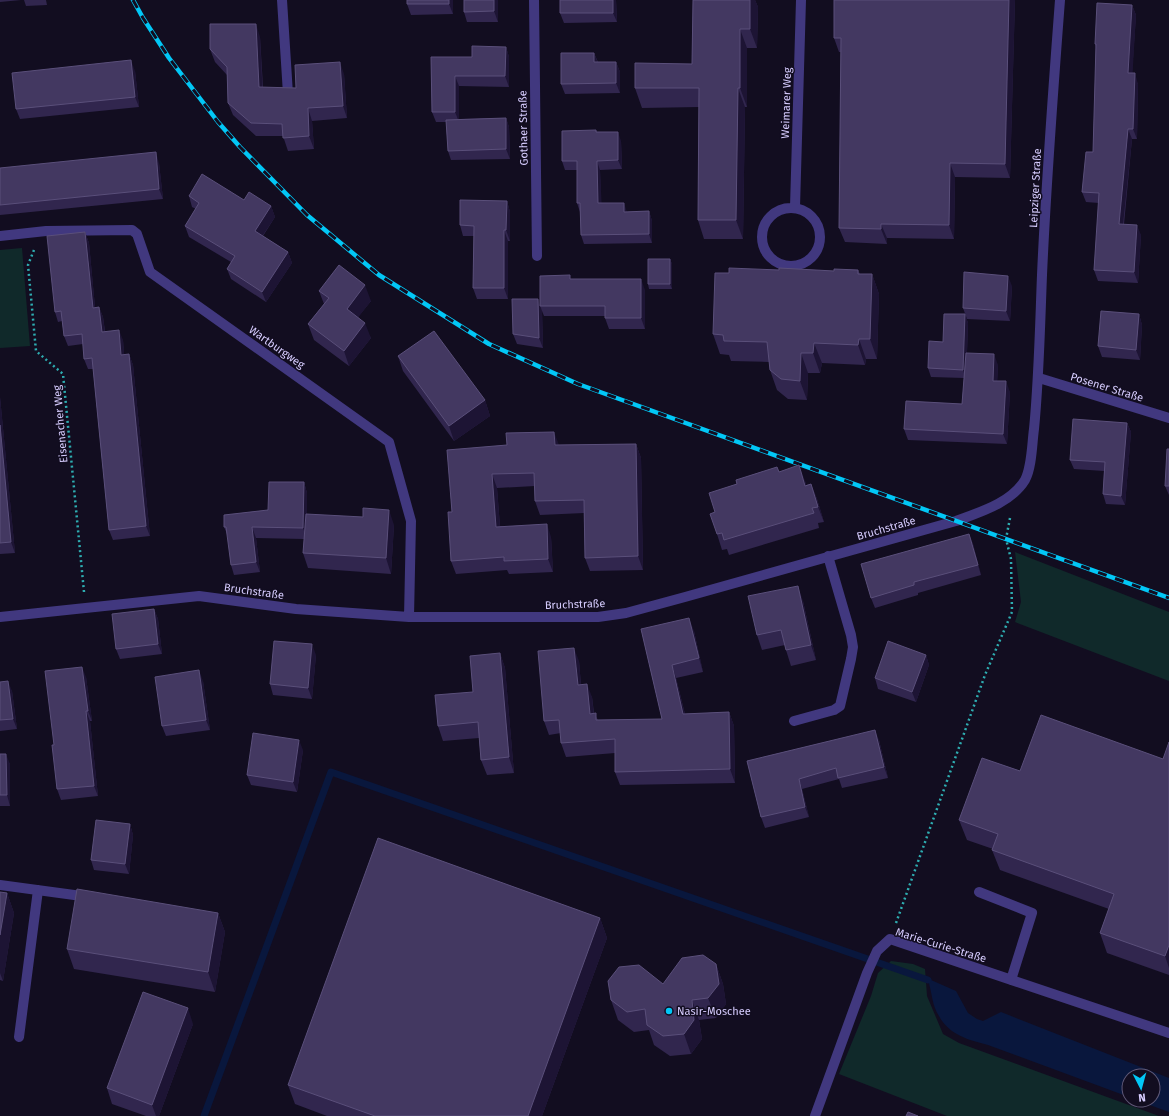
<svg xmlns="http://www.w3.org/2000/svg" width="1169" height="1116" viewBox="0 0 1169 1116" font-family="'Fira Sans',sans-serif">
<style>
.green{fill:#10292a}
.water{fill:#09173d}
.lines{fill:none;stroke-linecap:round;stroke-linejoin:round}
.stream{stroke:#09173d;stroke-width:7}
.path{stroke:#2eadb1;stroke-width:2.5;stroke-dasharray:2 3;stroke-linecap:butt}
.minor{stroke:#41387f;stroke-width:10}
.rail-casing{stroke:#02c7f6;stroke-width:4.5}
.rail{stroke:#120d20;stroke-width:3;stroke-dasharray:9;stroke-linecap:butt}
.wall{fill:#31264e}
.shaded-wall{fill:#1d1434}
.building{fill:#433861;stroke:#5a4f7a}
.poi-dot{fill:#02c7f6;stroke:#120d20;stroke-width:1.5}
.labels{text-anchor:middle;stroke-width:3;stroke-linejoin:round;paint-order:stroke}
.street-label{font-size:11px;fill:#d7cdff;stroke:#120d20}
.poi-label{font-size:11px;fill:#d7cdff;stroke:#120d20;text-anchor:start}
</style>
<rect width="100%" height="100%" fill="#120d20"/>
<path class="green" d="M 22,248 L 30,346 L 0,348 L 0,250 Z
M 1015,552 L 1169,612 L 1169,681 L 1015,622 L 1021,602 Z
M 891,961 L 913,964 L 925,969 L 927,996 L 943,1034 L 959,1043 L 1159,1116 L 947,1116 L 839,1074 L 871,996 L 878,973 Z"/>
<path class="water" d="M 928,980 L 931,980 L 956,991 L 968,1013 L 977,1019 L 983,1021 L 1001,1012 L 1169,1078 L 1169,1112 L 1136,1100 L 1153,1100 L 1153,1076 L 1129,1076 L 1129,1097 L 988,1045 C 969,1040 949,1035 939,1016 C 932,1006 932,992 928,980 Z"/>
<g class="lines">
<path class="stream" d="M 204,1116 L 331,772 L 928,980"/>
<path class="path" d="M 34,250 L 28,265 L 36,351 L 63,374 L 84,592
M 896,923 L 985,675 L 1012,612 L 1011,559 L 1006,539 L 1010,518"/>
<path class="minor" d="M 282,0 L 288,94
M 534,0 L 537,256
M 795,207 L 801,0
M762 237a29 29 0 1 1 58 0a29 29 0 1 1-58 0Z
M 0,236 L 46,231 L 132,230 L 137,234 L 150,272 L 389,442 L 411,521 L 409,617
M 1039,378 L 1169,418
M 0,617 L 199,596 L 296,609 L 409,617 L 598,617 L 626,613 L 685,597 L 956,521 C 980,512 1011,503 1025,480 C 1032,467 1032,443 1034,429 C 1039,378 1040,326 1042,275 C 1046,183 1053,92 1060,0
M 794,721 L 834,710 L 840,706 L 851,659 L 853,647 L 851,635 L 828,556
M 0,885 L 89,897
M 979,892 L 1032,913 L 1011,980
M 19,1037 L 38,890
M 815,1116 L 867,973 L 877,951 L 890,939 L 1169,1033"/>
<defs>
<path id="rail" d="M 133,0 L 143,18 L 169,58 L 218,122 L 240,147 L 307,215 L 379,275 L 489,344 L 578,384 L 1169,598"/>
</defs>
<use href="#rail" class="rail-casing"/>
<use href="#rail" class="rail"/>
</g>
<path class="wall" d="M 0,0 L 21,0 L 0,2 Z
M 24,0 L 46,0 L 47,5 L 26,6 Z
M 453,0 L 453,14 L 411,15 L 407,4 Z
M 498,0 L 498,22 L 467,22 L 464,12 Z
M 616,0 L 617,22 L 564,23 L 560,13 Z
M 693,0 L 755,0 L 758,7 L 757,48 L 747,48 L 747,107 L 745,107 L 743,239 L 704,239 L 698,220 L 699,107 L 642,108 L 635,88 L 692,64 Z
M 834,0 L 1015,0 L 1010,178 L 955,177 L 954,239 L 887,238 L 887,244 L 845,242 L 839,228 L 841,52 L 839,52 L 834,38 Z
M 1132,5 L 1136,15 L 1132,73 L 1138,84 L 1137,139 L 1132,139 L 1124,224 L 1141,235 L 1138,283 L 1098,281 L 1094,270 L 1099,203 L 1086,202 L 1082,192 L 1093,152 L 1096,48 L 1095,44 Z
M 260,37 L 263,87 L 296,88 L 344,74 L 347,118 L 312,121 L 314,149 L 288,151 L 283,136 L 256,136 L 233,115 L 228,103 L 227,75 L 215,62 L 210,49 Z
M 506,47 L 509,57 L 509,87 L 459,86 L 459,119 L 506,118 L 509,127 L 510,159 L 451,160 L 448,151 L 446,122 L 436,122 L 432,112 L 431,57 L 472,57 Z
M 594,53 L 598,62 L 616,62 L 620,72 L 620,93 L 565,94 L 561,84 Z
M 135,71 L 139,107 L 20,119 L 16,109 Z
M 596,130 L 597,132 L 621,141 L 622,169 L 600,170 L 601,203 L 627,212 L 649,211 L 652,221 L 652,243 L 584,244 L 581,235 L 580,212 L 577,203 L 577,170 L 565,170 L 562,161 Z
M 159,163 L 163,199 L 0,215 L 0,168 Z
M 189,196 L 244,200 L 271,206 L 275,217 L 263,236 L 288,252 L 292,263 L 266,302 L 231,279 L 227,269 L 231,262 L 189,237 L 185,226 L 196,209 L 192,207 Z
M 507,201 L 510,212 L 510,241 L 508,241 L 508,299 L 477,299 L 473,288 L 474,236 L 463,236 L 460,225 Z
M 85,232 L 89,243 L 95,307 L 99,307 L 103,317 L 105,331 L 123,340 L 124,355 L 129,354 L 133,365 L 150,536 L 113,540 L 109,530 L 93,369 L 88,369 L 84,359 L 83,344 L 68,346 L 64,336 L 62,321 L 58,322 L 55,312 Z
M 670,259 L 672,264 L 672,289 L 649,289 L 648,284 Z
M 858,270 L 860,274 L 872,274 L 879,294 L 877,359 L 866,359 L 865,365 L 822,363 L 820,373 L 808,373 L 807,400 L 788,399 L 777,390 L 770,370 L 769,362 L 731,361 L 729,355 L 720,354 L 713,334 L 834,271 Z
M 571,279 L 645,290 L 645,329 L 609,329 L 605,318 L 605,316 L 544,316 L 542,311 L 543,348 L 517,344 L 513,334 L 540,304 Z
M 1012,286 L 1010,321 L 967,319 L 963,308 Z
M 319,291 L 371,301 L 358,317 L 371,338 L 349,366 L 314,340 L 308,324 L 324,304 Z
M 965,314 L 968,323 L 967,353 L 998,365 L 997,381 L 1010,392 L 1007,444 L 908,440 L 904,429 L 962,404 L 964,378 L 931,377 L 928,368 L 943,342 Z
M 1139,314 L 1142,325 L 1140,360 L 1102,357 L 1098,346 Z
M 398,356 L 485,400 L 490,416 L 454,441 L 403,371 Z
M 0,397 L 15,553 L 0,554 Z
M 1127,423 L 1131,432 L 1125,505 L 1106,504 L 1103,494 L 1104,471 L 1074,469 L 1070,460 Z
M 636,444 L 641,458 L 643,570 L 590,571 L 585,558 L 584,513 L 540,515 L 535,501 L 535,486 L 497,488 L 500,526 L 551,537 L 553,572 L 509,574 L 507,570 L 456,574 L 451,561 L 452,512 L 447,450 L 559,445 Z
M 1169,449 L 1169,495 L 1165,486 Z
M 779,472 L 805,481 L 806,485 L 811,484 L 817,499 L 824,522 L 818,523 L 819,528 L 729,555 L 727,549 L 722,550 L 717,534 L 715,512 Z
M 304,482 L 307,493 L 307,514 L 394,525 L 391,574 L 308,568 L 303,553 L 304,539 L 256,538 L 260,572 L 234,575 L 231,565 L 228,536 L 224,527 L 268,510 Z
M 969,534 L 973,544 L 981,575 L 918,593 L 918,595 L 875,608 L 871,598 Z
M 803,601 L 816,660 L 791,666 L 786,650 L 785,645 L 762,650 L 757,635 Z
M 154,609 L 158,619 L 162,654 L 120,659 L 116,649 Z
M 641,629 L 694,631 L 703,672 L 676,678 L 685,714 L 729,712 L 734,726 L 735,783 L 620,785 L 615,772 L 615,753 L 566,757 L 561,743 L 561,733 L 549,735 L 544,721 L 579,661 L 581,685 L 592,697 L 594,713 L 598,720 L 662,719 Z
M 500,653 L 505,668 L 514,773 L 487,775 L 481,760 L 479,738 L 443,741 L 438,726 L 473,692 Z
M 316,655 L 312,699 L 273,695 L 270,684 Z
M 926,655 L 929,665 L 916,702 L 878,689 L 875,678 Z
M 86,677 L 92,721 L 90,721 L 98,796 L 61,800 L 57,789 L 54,745 Z
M 203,681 L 210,730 L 166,736 L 162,726 Z
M 0,682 L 12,691 L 17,729 L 0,731 Z
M 879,740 L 888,778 L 842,788 L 839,779 L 802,789 L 809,817 L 765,828 L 761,817 L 747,761 Z
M 1169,742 L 1169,975 L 1107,953 L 1100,933 L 1109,909 L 1000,870 L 992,850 L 993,849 L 967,840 L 959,820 L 1020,771 L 1163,759 Z
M 303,750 L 297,792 L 251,785 L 247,775 Z
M 0,754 L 10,764 L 10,806 L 0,806 Z
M 130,824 L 133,835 L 129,874 L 94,870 L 91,860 Z
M 0,892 L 7,893 L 14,913 L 3,981 L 0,980 Z
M 218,913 L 225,932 L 215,992 L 74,969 L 67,949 Z
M 600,918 L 607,938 L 542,1116 L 327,1116 L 295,1104 L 288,1085 Z
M 716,964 L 723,984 L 726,1004 L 716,1018 L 699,1020 L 702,1039 L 691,1054 L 670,1056 L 654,1045 L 649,1030 L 634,1032 L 618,1020 L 611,1000 L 663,984 Z
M 193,1024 L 159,1116 L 146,1116 L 112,1104 L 107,1088 Z"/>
<path class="shaded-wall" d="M 449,0 L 453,0 L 453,14 L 449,4 Z
M 494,0 L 498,0 L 498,22 L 494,11 Z
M 613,0 L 616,0 L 617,22 L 613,13 Z
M 750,0 L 755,0 L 758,7 L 757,48 L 750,29 Z
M 1009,0 L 1015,0 L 1010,178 L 1005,164 Z
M 1132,5 L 1136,15 L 1132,83 L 1128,73 Z
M 256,24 L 260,37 L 263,100 L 259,87 Z
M 740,29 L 747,48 L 747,107 L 740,88 Z
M 506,47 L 509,57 L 509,87 L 505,76 Z
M 594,53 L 598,63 L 594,62 Z
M 131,60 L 135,71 L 139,107 L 135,97 Z
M 340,62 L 344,74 L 347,118 L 343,106 Z
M 616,62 L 620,72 L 620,93 L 616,83 Z
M 1135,73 L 1138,84 L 1137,139 L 1133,129 Z
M 455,76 L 459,86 L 459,122 L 455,112 Z
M 738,88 L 745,107 L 743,239 L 736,220 Z
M 308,108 L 312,121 L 314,149 L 309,136 Z
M 506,118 L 509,127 L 510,159 L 506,149 Z
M 1128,129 L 1132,139 L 1122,234 L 1119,224 Z
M 618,132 L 621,141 L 622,169 L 618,160 Z
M 156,152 L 159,163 L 163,199 L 159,189 Z
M 597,161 L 600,170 L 602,212 L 598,203 Z
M 950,163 L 955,177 L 954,239 L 949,225 Z
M 507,201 L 510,212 L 510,241 L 506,230 Z
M 624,203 L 627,212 L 624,212 Z
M 271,206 L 275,217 L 259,241 L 255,231 Z
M 649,211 L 652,221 L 652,243 L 649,234 Z
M 881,224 L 887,238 L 887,244 L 881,229 Z
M 1137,225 L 1141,235 L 1138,283 L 1134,272 Z
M 504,230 L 508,241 L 508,299 L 504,288 Z
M 85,232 L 89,243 L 96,318 L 93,308 Z
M 288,252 L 292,263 L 266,302 L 262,292 Z
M 670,259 L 672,264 L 672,289 L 670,284 Z
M 872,274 L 879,294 L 877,359 L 870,339 Z
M 1008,276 L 1012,286 L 1010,321 L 1006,311 Z
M 641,279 L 645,290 L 645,329 L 641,318 Z
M 365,285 L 371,301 L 353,324 L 347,309 Z
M 538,299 L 542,311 L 543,348 L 539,338 Z
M 99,307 L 103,317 L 106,342 L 102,332 Z
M 965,314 L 968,323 L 966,379 L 963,370 Z
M 1139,314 L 1142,325 L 1140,360 L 1136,350 Z
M 365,323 L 371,338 L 349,366 L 344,351 Z
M 119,330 L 123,340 L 125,365 L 121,355 Z
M 859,339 L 866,359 L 865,365 L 858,345 Z
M 814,343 L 822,363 L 820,373 L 813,353 Z
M 801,353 L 808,373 L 807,400 L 800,381 Z
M 129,354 L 133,365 L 150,536 L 146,526 Z
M 994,354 L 998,365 L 997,391 L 993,381 Z
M 1006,381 L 1010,392 L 1007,444 L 1003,434 Z
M 0,397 L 15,553 L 11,542 L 0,425 Z
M 485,400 L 490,416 L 454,441 L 449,426 Z
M 1127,423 L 1131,432 L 1125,505 L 1121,496 Z
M 554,432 L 559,445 L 559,459 L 555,445 Z
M 636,444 L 641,458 L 643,570 L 638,556 Z
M 799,465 L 805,481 L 811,501 L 805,486 Z
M 492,474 L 497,488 L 501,540 L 496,527 Z
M 304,482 L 307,493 L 307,539 L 303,528 Z
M 811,484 L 817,499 L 824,522 L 818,507 Z
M 389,510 L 394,525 L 391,574 L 386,558 Z
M 547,524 L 551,537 L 553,572 L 548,559 Z
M 252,527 L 256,538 L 260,572 L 256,562 Z
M 969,534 L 973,544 L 981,575 L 978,565 Z
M 798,586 L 803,601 L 816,660 L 811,645 Z
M 154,609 L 158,619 L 162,654 L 158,644 Z
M 689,618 L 694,631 L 703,672 L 699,658 Z
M 312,644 L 316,655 L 312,699 L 308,688 Z
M 574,648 L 579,661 L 582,698 L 578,685 Z
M 500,653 L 505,668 L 514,773 L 509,757 Z
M 926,655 L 929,665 L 916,702 L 912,692 Z
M 672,665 L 676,678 L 688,727 L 683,714 Z
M 82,667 L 86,677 L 92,721 L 88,711 Z
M 199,670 L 203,681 L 210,730 L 206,720 Z
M 8,681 L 12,691 L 17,729 L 13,719 Z
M 587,684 L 592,697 L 595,727 L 590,714 Z
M 86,711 L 90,721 L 98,796 L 94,786 Z
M 729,712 L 734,726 L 735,783 L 730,769 Z
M 875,730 L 879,740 L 888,778 L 884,767 Z
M 299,740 L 303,750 L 297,792 L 293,782 Z
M 6,754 L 10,764 L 10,806 L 7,795 Z
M 799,779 L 802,789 L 809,817 L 805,807 Z
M 130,824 L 133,835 L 129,874 L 125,864 Z
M 7,893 L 14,913 L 3,981 L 0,973 L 0,935 Z
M 218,913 L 225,932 L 215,992 L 208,972 Z
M 600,918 L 607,938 L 542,1116 L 528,1116 Z
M 1169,945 L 1169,968 L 1165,956 Z
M 716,964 L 723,984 L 726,1004 L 716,1018 L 708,998 Z
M 692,1000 L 699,1020 L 702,1039 L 691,1054 L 684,1034 Z
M 188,1008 L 193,1024 L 159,1116 L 156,1116 L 152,1105 Z"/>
<path class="building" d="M 407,0 L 449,0 L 449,4 L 407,4 Z
M 464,0 L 494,0 L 494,11 L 464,12 Z
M 560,0 L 613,0 L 613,13 L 560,13 Z
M 693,0 L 750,0 L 750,29 L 740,29 L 740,88 L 738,88 L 736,220 L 698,220 L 699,88 L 635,88 L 635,63 L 692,64 Z
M 834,0 L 1009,0 L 1005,164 L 950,163 L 949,225 L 881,224 L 881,229 L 839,228 L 841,38 L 834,38 Z
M 1097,3 L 1132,5 L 1128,73 L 1135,73 L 1133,129 L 1128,129 L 1119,224 L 1137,225 L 1134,272 L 1094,270 L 1099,193 L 1082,192 L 1086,152 L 1093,152 L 1096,44 L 1095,44 Z
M 210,24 L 256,24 L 259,87 L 296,88 L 295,65 L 340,62 L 343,106 L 308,108 L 309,136 L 283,138 L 282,124 L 251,123 L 228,103 L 227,67 L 210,49 Z
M 472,46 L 506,47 L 505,76 L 455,76 L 455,112 L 432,112 L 431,57 L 472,57 Z
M 561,53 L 594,53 L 594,62 L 616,62 L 616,83 L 561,84 Z
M 131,60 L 135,97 L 16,109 L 12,73 Z
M 506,118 L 506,149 L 448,151 L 446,120 Z
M 596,130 L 596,132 L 618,132 L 618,160 L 597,161 L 598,203 L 624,203 L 624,212 L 649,211 L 649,234 L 581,235 L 580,203 L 577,203 L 577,161 L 562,161 L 562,131 Z
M 156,152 L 159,189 L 0,205 L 0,168 Z
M 202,174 L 244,200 L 249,192 L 271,206 L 255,231 L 288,252 L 262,292 L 227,269 L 235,256 L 185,226 L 199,203 L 189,196 Z
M 460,200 L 507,201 L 506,230 L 504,230 L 504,288 L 473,288 L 474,226 L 460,225 Z
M 85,232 L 93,308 L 99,307 L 102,332 L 119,330 L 121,355 L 129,354 L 146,526 L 109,530 L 92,358 L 84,359 L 82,334 L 64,336 L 61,311 L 55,312 L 47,236 Z
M 648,259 L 670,259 L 670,284 L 648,284 Z
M 339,265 L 365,285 L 347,309 L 365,323 L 344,351 L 308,324 L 329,298 L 319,291 Z
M 729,268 L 779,270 L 779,268 L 834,271 L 834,269 L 858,270 L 858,274 L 872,274 L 870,339 L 859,339 L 858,345 L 814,343 L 813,353 L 801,353 L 800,381 L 781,379 L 770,370 L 767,342 L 724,341 L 723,335 L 713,334 L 715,273 L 729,273 Z
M 964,272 L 1008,276 L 1006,311 L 963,308 Z
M 570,275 L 570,279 L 641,279 L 641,318 L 605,318 L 605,306 L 540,306 L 540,276 Z
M 512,299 L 538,299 L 539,338 L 513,334 Z
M 1101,311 L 1139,314 L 1136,350 L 1098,346 Z
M 944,314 L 965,314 L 963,370 L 928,368 L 929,341 L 943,342 Z
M 434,331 L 485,400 L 449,426 L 398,356 Z
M 966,353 L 994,354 L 993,381 L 1006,381 L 1003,434 L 904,429 L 906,401 L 962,404 Z
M 1073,419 L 1127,423 L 1121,496 L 1103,494 L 1105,462 L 1070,460 Z
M 0,425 L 11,542 L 0,543 Z
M 554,432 L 555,445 L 636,444 L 638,556 L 585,558 L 584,500 L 535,501 L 534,473 L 492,474 L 496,527 L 547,524 L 548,559 L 504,561 L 504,557 L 451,561 L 448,512 L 452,512 L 447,450 L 507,445 L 506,433 Z
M 1167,449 L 1169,449 L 1169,486 L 1165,486 Z
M 799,465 L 805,486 L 811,484 L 818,507 L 812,508 L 814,513 L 724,540 L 722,533 L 717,534 L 710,514 L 715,512 L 709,493 L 737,484 L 736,480 L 777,467 L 779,472 Z
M 269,482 L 304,482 L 303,528 L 252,527 L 256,562 L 231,565 L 226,527 L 224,527 L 224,515 L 268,510 Z
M 363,508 L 389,510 L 386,558 L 303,553 L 306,514 L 363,517 Z
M 969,534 L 978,565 L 914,582 L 914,585 L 871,598 L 861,564 Z
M 798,586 L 811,645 L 786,650 L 781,630 L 757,635 L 748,596 Z
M 154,609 L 158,644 L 116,649 L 112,614 Z
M 689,618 L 699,658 L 672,665 L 683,714 L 729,712 L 730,769 L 615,772 L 615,739 L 561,743 L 559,720 L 544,721 L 538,651 L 574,648 L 578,685 L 587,684 L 590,714 L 596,713 L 596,720 L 662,719 L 641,629 Z
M 274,641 L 312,644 L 308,688 L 270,684 Z
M 888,641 L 926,655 L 912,692 L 875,678 Z
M 500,653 L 509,757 L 481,760 L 478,722 L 438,726 L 435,695 L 473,692 L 470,656 Z
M 82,667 L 88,711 L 86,711 L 94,786 L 57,789 L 52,745 L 54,745 L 45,671 Z
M 199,670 L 206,720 L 162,726 L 155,677 Z
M 8,681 L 13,719 L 0,720 L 0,682 Z
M 1041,715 L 1163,759 L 1169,742 L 1169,945 L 1165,956 L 1100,933 L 1114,894 L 992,850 L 998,834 L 959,820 L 982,758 L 1020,771 Z
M 875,730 L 884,767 L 838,778 L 836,768 L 799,779 L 805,807 L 761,817 L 747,761 Z
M 253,733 L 299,740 L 293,782 L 247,775 Z
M 0,754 L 6,754 L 7,795 L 0,795 Z
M 96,820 L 130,824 L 125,864 L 91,860 Z
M 378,838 L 600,918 L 528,1116 L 375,1116 L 288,1085 Z
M 77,889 L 218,913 L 208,972 L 67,949 Z
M 0,892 L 7,893 L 0,935 Z
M 703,955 L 716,964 L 719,984 L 708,998 L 692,1000 L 694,1020 L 684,1034 L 663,1036 L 647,1025 L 645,1009 L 627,1012 L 611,1000 L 608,981 L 619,967 L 639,965 L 663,984 L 682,958 Z
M 143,992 L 188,1008 L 152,1105 L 107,1088 Z
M 908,1112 L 918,1116 L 906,1116 Z"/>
<circle class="poi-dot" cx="669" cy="1011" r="4"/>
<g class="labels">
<g class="street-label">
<text transform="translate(786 103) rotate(-88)" y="4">Weimarer Weg</text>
<text transform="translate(523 128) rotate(-91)" y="4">Gothaer Straße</text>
<text transform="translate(1035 188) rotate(-87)" y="4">Leipziger Straße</text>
<text transform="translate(277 347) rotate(35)" y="4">Wartburgweg</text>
<text transform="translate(1107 387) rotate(17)" y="4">Posener Straße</text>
<text transform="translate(60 424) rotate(-95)" y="4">Eisenacher Weg</text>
<text transform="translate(886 528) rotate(-16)" y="4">Bruchstraße</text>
<text transform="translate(254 591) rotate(8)" y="4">Bruchstraße</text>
<text transform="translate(575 604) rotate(-2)" y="4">Bruchstraße</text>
<text transform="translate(941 945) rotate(17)" y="4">Marie-Curie-Straße</text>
</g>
<g class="poi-label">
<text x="677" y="1015">Nasir-Moschee</text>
</g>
</g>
<g transform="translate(1141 1088) rotate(174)"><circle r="19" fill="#120d20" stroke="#615a79"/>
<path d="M0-3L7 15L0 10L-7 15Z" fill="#02c7f6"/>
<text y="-6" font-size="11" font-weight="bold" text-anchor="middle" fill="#d7cdff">N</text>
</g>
</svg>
